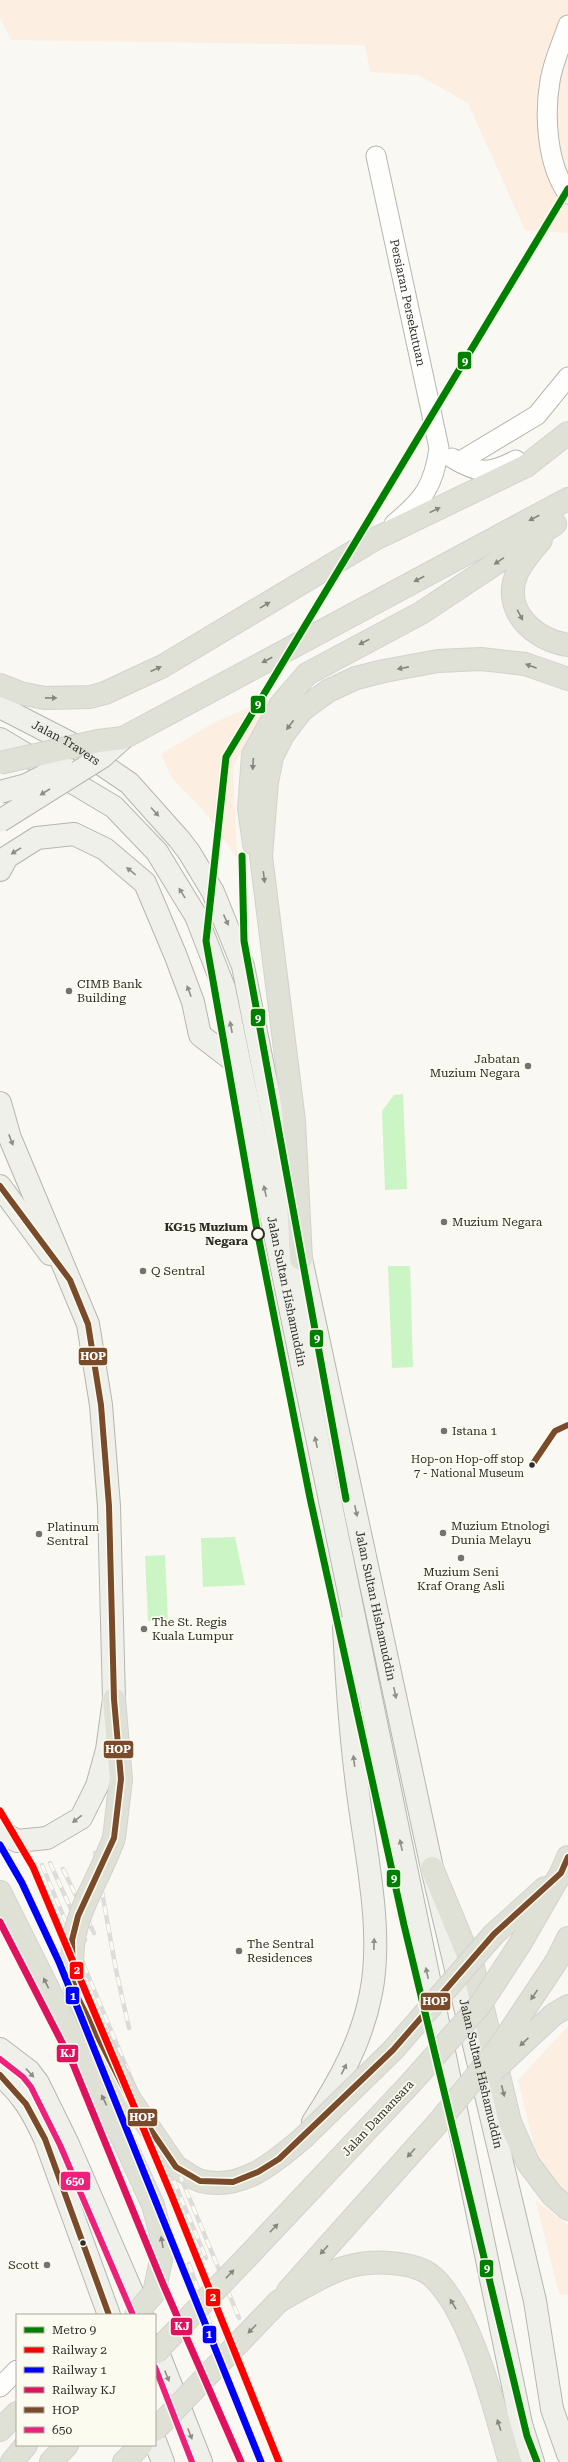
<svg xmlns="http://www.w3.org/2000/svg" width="568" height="2462" viewBox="0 0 568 2462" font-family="'Roboto Serif',serif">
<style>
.green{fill:#fceee0}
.water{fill:#cbf5c4}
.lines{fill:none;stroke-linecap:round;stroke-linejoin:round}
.street-casing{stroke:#b6b6b1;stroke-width:21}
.secondary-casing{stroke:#b6b6b1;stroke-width:24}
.primary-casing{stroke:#d3d2cf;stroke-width:24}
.street{stroke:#fefefd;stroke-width:19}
.secondary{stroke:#eff0ea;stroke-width:22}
.primary{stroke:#dfe1d6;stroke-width:22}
.rail-casing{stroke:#dddcda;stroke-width:4.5}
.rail{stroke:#fcfbef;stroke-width:3;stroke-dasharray:9;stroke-linecap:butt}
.secondary-bridge-casing{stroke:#b6b6b1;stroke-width:24;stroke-linecap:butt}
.primary-bridge-casing{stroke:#d3d2cf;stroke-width:24;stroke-linecap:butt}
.secondary-bridge{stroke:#eff0ea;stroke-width:22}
.primary-bridge{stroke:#dfe1d6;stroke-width:22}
.bus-1-casing{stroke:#fcfbef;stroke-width:9}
.bus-2-casing{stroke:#fcfbef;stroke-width:9}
.bus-1{stroke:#7a4b2a;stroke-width:6}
.bus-2{stroke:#ed207b;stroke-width:6}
.rail-1-casing{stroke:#fcfbef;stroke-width:10}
.rail-2-casing{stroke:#fcfbef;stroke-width:10}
.rail-3-casing{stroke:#fcfbef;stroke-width:10}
.rail-1{stroke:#f00;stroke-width:7}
.rail-2{stroke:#00f;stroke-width:7}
.rail-3{stroke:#e0115f;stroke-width:7}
.metro-1-casing{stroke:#fcfbef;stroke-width:10}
.metro-1{stroke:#008000;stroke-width:7}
.oneway{fill:#86867f}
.oneway2{fill:#8e8e89}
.poi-dot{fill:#74736f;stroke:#fcfbef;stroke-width:1.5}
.stop-dot{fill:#fcfbef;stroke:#2d2c28;stroke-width:2}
.bus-dot{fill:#2d2c28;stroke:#fcfbef;stroke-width:1.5}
.labels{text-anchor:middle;stroke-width:3.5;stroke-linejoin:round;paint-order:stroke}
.bus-label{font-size:11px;fill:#2d2c28;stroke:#fcfbef;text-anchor:end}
.street-label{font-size:12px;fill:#2d2c28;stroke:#fcfbef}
.poi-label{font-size:12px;fill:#2d2c28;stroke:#fcfbef;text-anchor:start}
.stop-label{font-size:12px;font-weight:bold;fill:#2d2c28;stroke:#fcfbef;text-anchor:end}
.line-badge{stroke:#fcfbef;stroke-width:1.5}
.badge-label{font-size:11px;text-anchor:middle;font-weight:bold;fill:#fff}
</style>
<rect width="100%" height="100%" fill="#f9f8f2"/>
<path class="green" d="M 0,0 L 568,0 L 568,233 L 525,230 L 468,103 L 418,75 L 370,72 L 365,45 L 11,40 L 0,18 Z
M 271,698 L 233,767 L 237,858 L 204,811 L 172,778 L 161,754 L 213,723 Z
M 568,2026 L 568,2198 L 538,2162 L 518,2080 Z
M 536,2201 L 568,2225 L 568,2295 L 559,2294 Z"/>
<path class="water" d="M 403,1094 L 407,1189 L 385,1190 L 382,1111 L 394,1095 Z
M 388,1266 L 410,1266 L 413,1367 L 392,1368 Z
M 235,1537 L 245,1585 L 203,1587 L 201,1538 Z
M 165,1555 L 168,1621 L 148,1621 L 145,1556 Z"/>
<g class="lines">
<defs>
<g id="street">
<path d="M 568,25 C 562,43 553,62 550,81 C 544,116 547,165 568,194"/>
<path id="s1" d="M 376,156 L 439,448 C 434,486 423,500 394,524"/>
<path d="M 452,458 C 478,474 489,474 516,460"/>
<path d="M 459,462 L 537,415 L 568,377"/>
<path d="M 0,2387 L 17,2370"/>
</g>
<g id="secondary">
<path id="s2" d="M 0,707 L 70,743 L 129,783 L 179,839 L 189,852 L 213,892 L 243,966 L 301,1259 L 432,1868 L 535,2301 L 552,2409 L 568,2454"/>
<path id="s3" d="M 0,739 L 114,807 L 157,852 L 196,916 L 224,988 L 521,2424 L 533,2462"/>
<path d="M 0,870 L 7,857 L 37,838 L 74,834 L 105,849 L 145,883 L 175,954 L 193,1002 L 200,1035 L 239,1065"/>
<path d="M 0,1103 L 10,1138 L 88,1324 L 101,1405 L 109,1506 L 114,1699 L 107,1750 L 97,1786"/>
<path d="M 0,1186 L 50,1254"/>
<path d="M 0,2049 L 29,2071 L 38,2083 L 67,2142 L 142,2315"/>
<path d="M 0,2075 C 22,2093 33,2113 45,2139 L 109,2315"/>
<path d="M 313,2122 C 339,2082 362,2041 371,1993 C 383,1933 367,1860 359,1800 C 351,1743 347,1686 344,1628"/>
<path d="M 155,2345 L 201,2462"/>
<path d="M 155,2441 L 163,2462"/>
</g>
<path id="primary" d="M 541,540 C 532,550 523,561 517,573 C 501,610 534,640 568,645
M 0,685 L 20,693 L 45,698 L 90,697 L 105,693 L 163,666 L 375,539 L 526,466 L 568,433
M 123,738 L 568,499
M 254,844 L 249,809 L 253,755 L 281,704 L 307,674 L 421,613 L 555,524
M 301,1259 L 294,1121 L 261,856 L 267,782 L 272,757 L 283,735 L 302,710 L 328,691 L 356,678 L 384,671 L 438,661 L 481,659 L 525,664 L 568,679
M 114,1838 L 121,1779 L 114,1699
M 432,1868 L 473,1967 L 510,2122 L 528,2163 L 552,2195 L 568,2209
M 0,1892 L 121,2135
M 494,1934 L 545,1888
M 520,1944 L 561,1873 L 568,1857
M 556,1962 L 568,1938
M 553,2015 L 568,2006
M 176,2167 C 184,2171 193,2179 201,2181 C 241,2191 274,2163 303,2138
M 247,2257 L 410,2084
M 288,2291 L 437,2124
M 279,2301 C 298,2291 327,2272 347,2267 C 370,2260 416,2260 434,2278 C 472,2314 495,2411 510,2462
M 0,2430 L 17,2413
M 12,2462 L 26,2445
M 51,2462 L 67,2445
M 124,2462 L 141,2445"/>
</defs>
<use href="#street" class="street-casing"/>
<use href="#secondary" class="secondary-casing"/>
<use href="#primary" class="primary-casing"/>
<use href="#street" class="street"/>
<use href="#secondary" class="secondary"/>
<use href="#primary" class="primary"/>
<defs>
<path id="rail" d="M 95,1853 L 116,1970 L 129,2028
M 50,1863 L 85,1940
M 42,1865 L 206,2258
M 63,1869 L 94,1933
M 179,2173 L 239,2318
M 189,2264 L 259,2462"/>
</defs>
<use href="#rail" class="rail-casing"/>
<use href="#rail" class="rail"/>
<defs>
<path id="secondary-bridge" d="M 0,792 L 26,785 L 62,767
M 0,821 L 102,757 L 123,738
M 0,1831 L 17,1841 L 47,1838 L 81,1818 L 97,1786"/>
<path id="primary-bridge" d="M 0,763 L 98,741 L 123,738
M 114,1838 C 92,1898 60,1927 77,1996 L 129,2098 L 176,2167
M 493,2071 L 553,2015
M 410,2084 L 480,2005 L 520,1944
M 437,2124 L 498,2049 L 556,1962
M 121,2135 L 153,2205 L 164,2246 L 154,2293 L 135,2315
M 303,2138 L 393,2050 L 494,1934
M 155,2353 L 247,2257
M 155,2430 L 279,2301"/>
</defs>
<use href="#secondary-bridge" class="secondary-bridge-casing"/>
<use href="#primary-bridge" class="primary-bridge-casing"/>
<use href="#secondary-bridge" class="secondary-bridge"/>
<use href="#primary-bridge" class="primary-bridge"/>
<defs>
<path id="bus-1" d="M 0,1186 L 70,1280 L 88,1324 L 101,1405 L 109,1506 L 114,1699 L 121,1779 L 114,1838 L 78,1916 L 72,1940 L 73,1980 L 77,1996 L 129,2098 L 176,2167 L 200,2181 L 233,2182 L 258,2172 L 279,2159 L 393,2050 L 494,1934 L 561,1873 L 568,1857
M 532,1465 L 555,1431 L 568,1425
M 0,2075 L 26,2104 L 45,2139 L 109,2315"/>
<path id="bus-2" d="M 0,2059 L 23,2077 L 31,2087 L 60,2145 L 133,2315
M 155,2367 L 192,2462"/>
</defs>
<use href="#bus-1" class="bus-1-casing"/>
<use href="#bus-2" class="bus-2-casing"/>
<use href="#bus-1" class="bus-1"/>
<use href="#bus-2" class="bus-2"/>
<defs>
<path id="rail-1" d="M 0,1811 L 33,1867 L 171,2194 L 279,2462"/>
<path id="rail-2" d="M 0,1845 L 22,1883 L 59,1962 L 261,2462"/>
<path id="rail-3" d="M 0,1922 L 73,2064 L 163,2284 L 241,2462"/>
</defs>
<use href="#rail-1" class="rail-1-casing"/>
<use href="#rail-2" class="rail-2-casing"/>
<use href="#rail-3" class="rail-3-casing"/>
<use href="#rail-1" class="rail-1"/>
<use href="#rail-2" class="rail-2"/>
<use href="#rail-3" class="rail-3"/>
<defs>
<path id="metro-1" d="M 242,856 L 244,941 L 346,1499
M 537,2462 L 527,2436 L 404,1925 L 310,1498 L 257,1230 L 206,941 L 226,757 L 568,189"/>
</defs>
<use href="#metro-1" class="metro-1-casing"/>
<use href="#metro-1" class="metro-1"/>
</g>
<defs><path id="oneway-solid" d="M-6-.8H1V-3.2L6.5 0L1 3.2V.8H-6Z"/></defs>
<g class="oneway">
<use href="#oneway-solid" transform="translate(435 510) rotate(-26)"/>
<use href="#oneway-solid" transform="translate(534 518) rotate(152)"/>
<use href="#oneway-solid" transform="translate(499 561) rotate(146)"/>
<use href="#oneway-solid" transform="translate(419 579) rotate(152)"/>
<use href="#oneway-solid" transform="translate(265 605) rotate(-31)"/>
<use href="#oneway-solid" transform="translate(520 615) rotate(62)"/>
<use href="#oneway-solid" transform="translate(364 642) rotate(153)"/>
<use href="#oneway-solid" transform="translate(267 660) rotate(152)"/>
<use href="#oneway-solid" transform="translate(531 666) rotate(-160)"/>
<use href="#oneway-solid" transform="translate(403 668) rotate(169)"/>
<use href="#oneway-solid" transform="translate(156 669) rotate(-25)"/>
<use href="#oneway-solid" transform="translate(51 698) rotate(1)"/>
<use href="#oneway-solid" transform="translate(290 725) rotate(127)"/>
<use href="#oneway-solid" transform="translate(253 764) rotate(94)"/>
<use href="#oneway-solid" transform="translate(264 877) rotate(83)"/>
<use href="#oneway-solid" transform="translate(46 1983) rotate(-116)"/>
<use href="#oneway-solid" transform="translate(534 1995) rotate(124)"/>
<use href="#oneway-solid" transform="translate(524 2042) rotate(137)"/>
<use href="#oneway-solid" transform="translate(503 2091) rotate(76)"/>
<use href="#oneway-solid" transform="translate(104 2100) rotate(-116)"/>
<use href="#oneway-solid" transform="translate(411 2153) rotate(132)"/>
<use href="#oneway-solid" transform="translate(274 2228) rotate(-46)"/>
<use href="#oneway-solid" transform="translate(162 2242) rotate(-100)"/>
<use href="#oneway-solid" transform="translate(324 2250) rotate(132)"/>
<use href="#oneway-solid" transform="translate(230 2274) rotate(-46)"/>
<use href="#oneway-solid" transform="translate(453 2304) rotate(-121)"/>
<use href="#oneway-solid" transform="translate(252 2329) rotate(134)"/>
<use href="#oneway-solid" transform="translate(499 2425) rotate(-108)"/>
</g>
<g class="oneway2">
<use href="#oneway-solid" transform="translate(45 792) rotate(148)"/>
<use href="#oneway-solid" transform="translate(155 812) rotate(48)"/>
<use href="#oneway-solid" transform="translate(16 851) rotate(148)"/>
<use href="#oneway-solid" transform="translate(131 871) rotate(-141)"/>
<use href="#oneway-solid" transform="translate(182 893) rotate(-122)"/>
<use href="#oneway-solid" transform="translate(226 920) rotate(66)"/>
<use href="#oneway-solid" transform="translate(189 991) rotate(-110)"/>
<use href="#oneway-solid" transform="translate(231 1027) rotate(-101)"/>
<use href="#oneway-solid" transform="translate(11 1140) rotate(69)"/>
<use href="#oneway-solid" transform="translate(265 1191) rotate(-102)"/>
<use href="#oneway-solid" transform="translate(316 1442) rotate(-102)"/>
<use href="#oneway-solid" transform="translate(356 1511) rotate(78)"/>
<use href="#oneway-solid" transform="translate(395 1693) rotate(78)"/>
<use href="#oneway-solid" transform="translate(354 1761) rotate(-97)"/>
<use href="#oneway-solid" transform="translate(77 1819) rotate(142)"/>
<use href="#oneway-solid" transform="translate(401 1845) rotate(-102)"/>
<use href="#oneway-solid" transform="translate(374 1944) rotate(-88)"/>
<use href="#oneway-solid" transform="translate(427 1973) rotate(-102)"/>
<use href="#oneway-solid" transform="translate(344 2069) rotate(-64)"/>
<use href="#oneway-solid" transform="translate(30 2073) rotate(47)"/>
<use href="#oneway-solid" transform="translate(167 2376) rotate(68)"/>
<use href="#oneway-solid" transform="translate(190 2434) rotate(69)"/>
</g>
<g class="poi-dot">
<circle cx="69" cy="991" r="4"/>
<circle cx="528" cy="1066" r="4"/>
<circle cx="444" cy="1222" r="4"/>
<circle cx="143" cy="1271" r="4"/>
<circle cx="444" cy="1431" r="4"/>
<circle cx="443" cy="1533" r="4"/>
<circle cx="39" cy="1534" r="4"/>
<circle cx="461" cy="1558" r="4"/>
<circle cx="144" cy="1629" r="4"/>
<circle cx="239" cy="1951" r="4"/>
<circle cx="47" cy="2265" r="4"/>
</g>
<circle class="stop-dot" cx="258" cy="1234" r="6"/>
<g class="bus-dot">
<circle cx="532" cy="1465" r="3.5"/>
<circle cx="83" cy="2243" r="3.5"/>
</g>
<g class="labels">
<g class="bus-label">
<text x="524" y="1463">Hop-on Hop-off stop<tspan x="524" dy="14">7 - National Museum</tspan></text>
</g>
<g class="street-label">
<text dy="4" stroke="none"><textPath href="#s1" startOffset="150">Persiaran Persekutuan</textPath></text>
<text dy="4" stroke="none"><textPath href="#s2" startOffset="75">Jalan Travers</textPath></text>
<text dy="4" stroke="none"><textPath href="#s3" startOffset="657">Jalan Sultan Hishamuddin</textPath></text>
<text dy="4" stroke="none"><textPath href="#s2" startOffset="1021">Jalan Sultan Hishamuddin</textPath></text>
<text dy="4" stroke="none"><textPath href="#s2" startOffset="1501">Jalan Sultan Hishamuddin</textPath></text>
<text transform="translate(378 2118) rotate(-47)" y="4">Jalan Damansara</text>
</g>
<g class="poi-label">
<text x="77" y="988">CIMB Bank<tspan x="77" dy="14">Building</tspan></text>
<text x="520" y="1063" text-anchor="end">Jabatan<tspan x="520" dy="14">Muzium Negara</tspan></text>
<text x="452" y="1226">Muzium Negara</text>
<text x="151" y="1275">Q Sentral</text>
<text x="452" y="1435">Istana 1</text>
<text x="451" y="1530">Muzium Etnologi<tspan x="451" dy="14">Dunia Melayu</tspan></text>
<text x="47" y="1531">Platinum<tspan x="47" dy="14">Sentral</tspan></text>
<text x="461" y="1576" text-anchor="middle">Muzium Seni<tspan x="461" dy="14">Kraf Orang Asli</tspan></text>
<text x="152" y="1626">The St. Regis<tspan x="152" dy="14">Kuala Lumpur</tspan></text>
<text x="247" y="1948">The Sentral<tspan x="247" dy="14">Residences</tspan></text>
<text x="39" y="2269" text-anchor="end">Scott</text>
</g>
<g class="stop-label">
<text x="248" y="1231">KG15 Muzium<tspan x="248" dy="14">Negara</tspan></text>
</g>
</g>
<g class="line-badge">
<rect x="457" y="351" width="15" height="19" rx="4" fill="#008000"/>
<rect x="250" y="695" width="16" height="19" rx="4" fill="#008000"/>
<rect x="250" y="1008" width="16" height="19" rx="4" fill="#008000"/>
<rect x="309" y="1329" width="15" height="19" rx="4" fill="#008000"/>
<rect x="78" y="1347" width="30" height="19" rx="4" fill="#7a4b2a"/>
<rect x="103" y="1740" width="31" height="19" rx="4" fill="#7a4b2a"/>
<rect x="386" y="1869" width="15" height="19" rx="4" fill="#008000"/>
<rect x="69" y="1961" width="15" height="19" rx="4" fill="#f00"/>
<rect x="65" y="1986" width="15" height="19" rx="4" fill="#00f"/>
<rect x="420" y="1992" width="31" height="19" rx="4" fill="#7a4b2a"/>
<rect x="56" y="2044" width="23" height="19" rx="4" fill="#e0115f"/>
<rect x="127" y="2108" width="31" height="19" rx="4" fill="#7a4b2a"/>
<rect x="60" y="2171" width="31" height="20" rx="4" fill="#ed207b"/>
<rect x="479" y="2259" width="15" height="19" rx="4" fill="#008000"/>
<rect x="205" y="2288" width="16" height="19" rx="4" fill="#f00"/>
<rect x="170" y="2317" width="23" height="19" rx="4" fill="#e0115f"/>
<rect x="202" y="2325" width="15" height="19" rx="4" fill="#00f"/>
</g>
<g class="badge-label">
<text x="465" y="365">9</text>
<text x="258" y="708">9</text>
<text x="258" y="1022">9</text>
<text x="317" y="1342">9</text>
<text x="93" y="1360">HOP</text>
<text x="118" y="1753">HOP</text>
<text x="394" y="1882">9</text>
<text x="77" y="1974">2</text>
<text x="73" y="2000">1</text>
<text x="435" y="2005">HOP</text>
<text x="68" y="2057">KJ</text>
<text x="142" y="2121">HOP</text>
<text x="75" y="2185">650</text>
<text x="487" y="2272">9</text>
<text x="213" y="2301">2</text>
<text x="182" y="2330">KJ</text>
<text x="209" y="2338">1</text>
</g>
<rect x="16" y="2314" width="140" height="132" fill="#fcfbef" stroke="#a9a89f"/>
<rect x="24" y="2327" width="20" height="6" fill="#008000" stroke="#a9a89f"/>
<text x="52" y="2334" font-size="12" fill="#2d2c28">Metro 9</text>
<rect x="24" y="2347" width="20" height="6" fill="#ff0000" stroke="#a9a89f"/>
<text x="52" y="2354" font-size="12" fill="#2d2c28">Railway 2</text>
<rect x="24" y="2367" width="20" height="6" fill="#0000ff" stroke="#a9a89f"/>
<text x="52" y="2374" font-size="12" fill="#2d2c28">Railway 1</text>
<rect x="24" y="2387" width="20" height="6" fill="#e0115f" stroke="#a9a89f"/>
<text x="52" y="2394" font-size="12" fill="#2d2c28">Railway KJ</text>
<rect x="24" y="2407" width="20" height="6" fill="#7a4b2a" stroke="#a9a89f"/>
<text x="52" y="2414" font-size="12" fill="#2d2c28">HOP</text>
<rect x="24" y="2427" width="20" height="6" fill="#ed207b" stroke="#a9a89f"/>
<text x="52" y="2434" font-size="12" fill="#2d2c28">650</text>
</svg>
